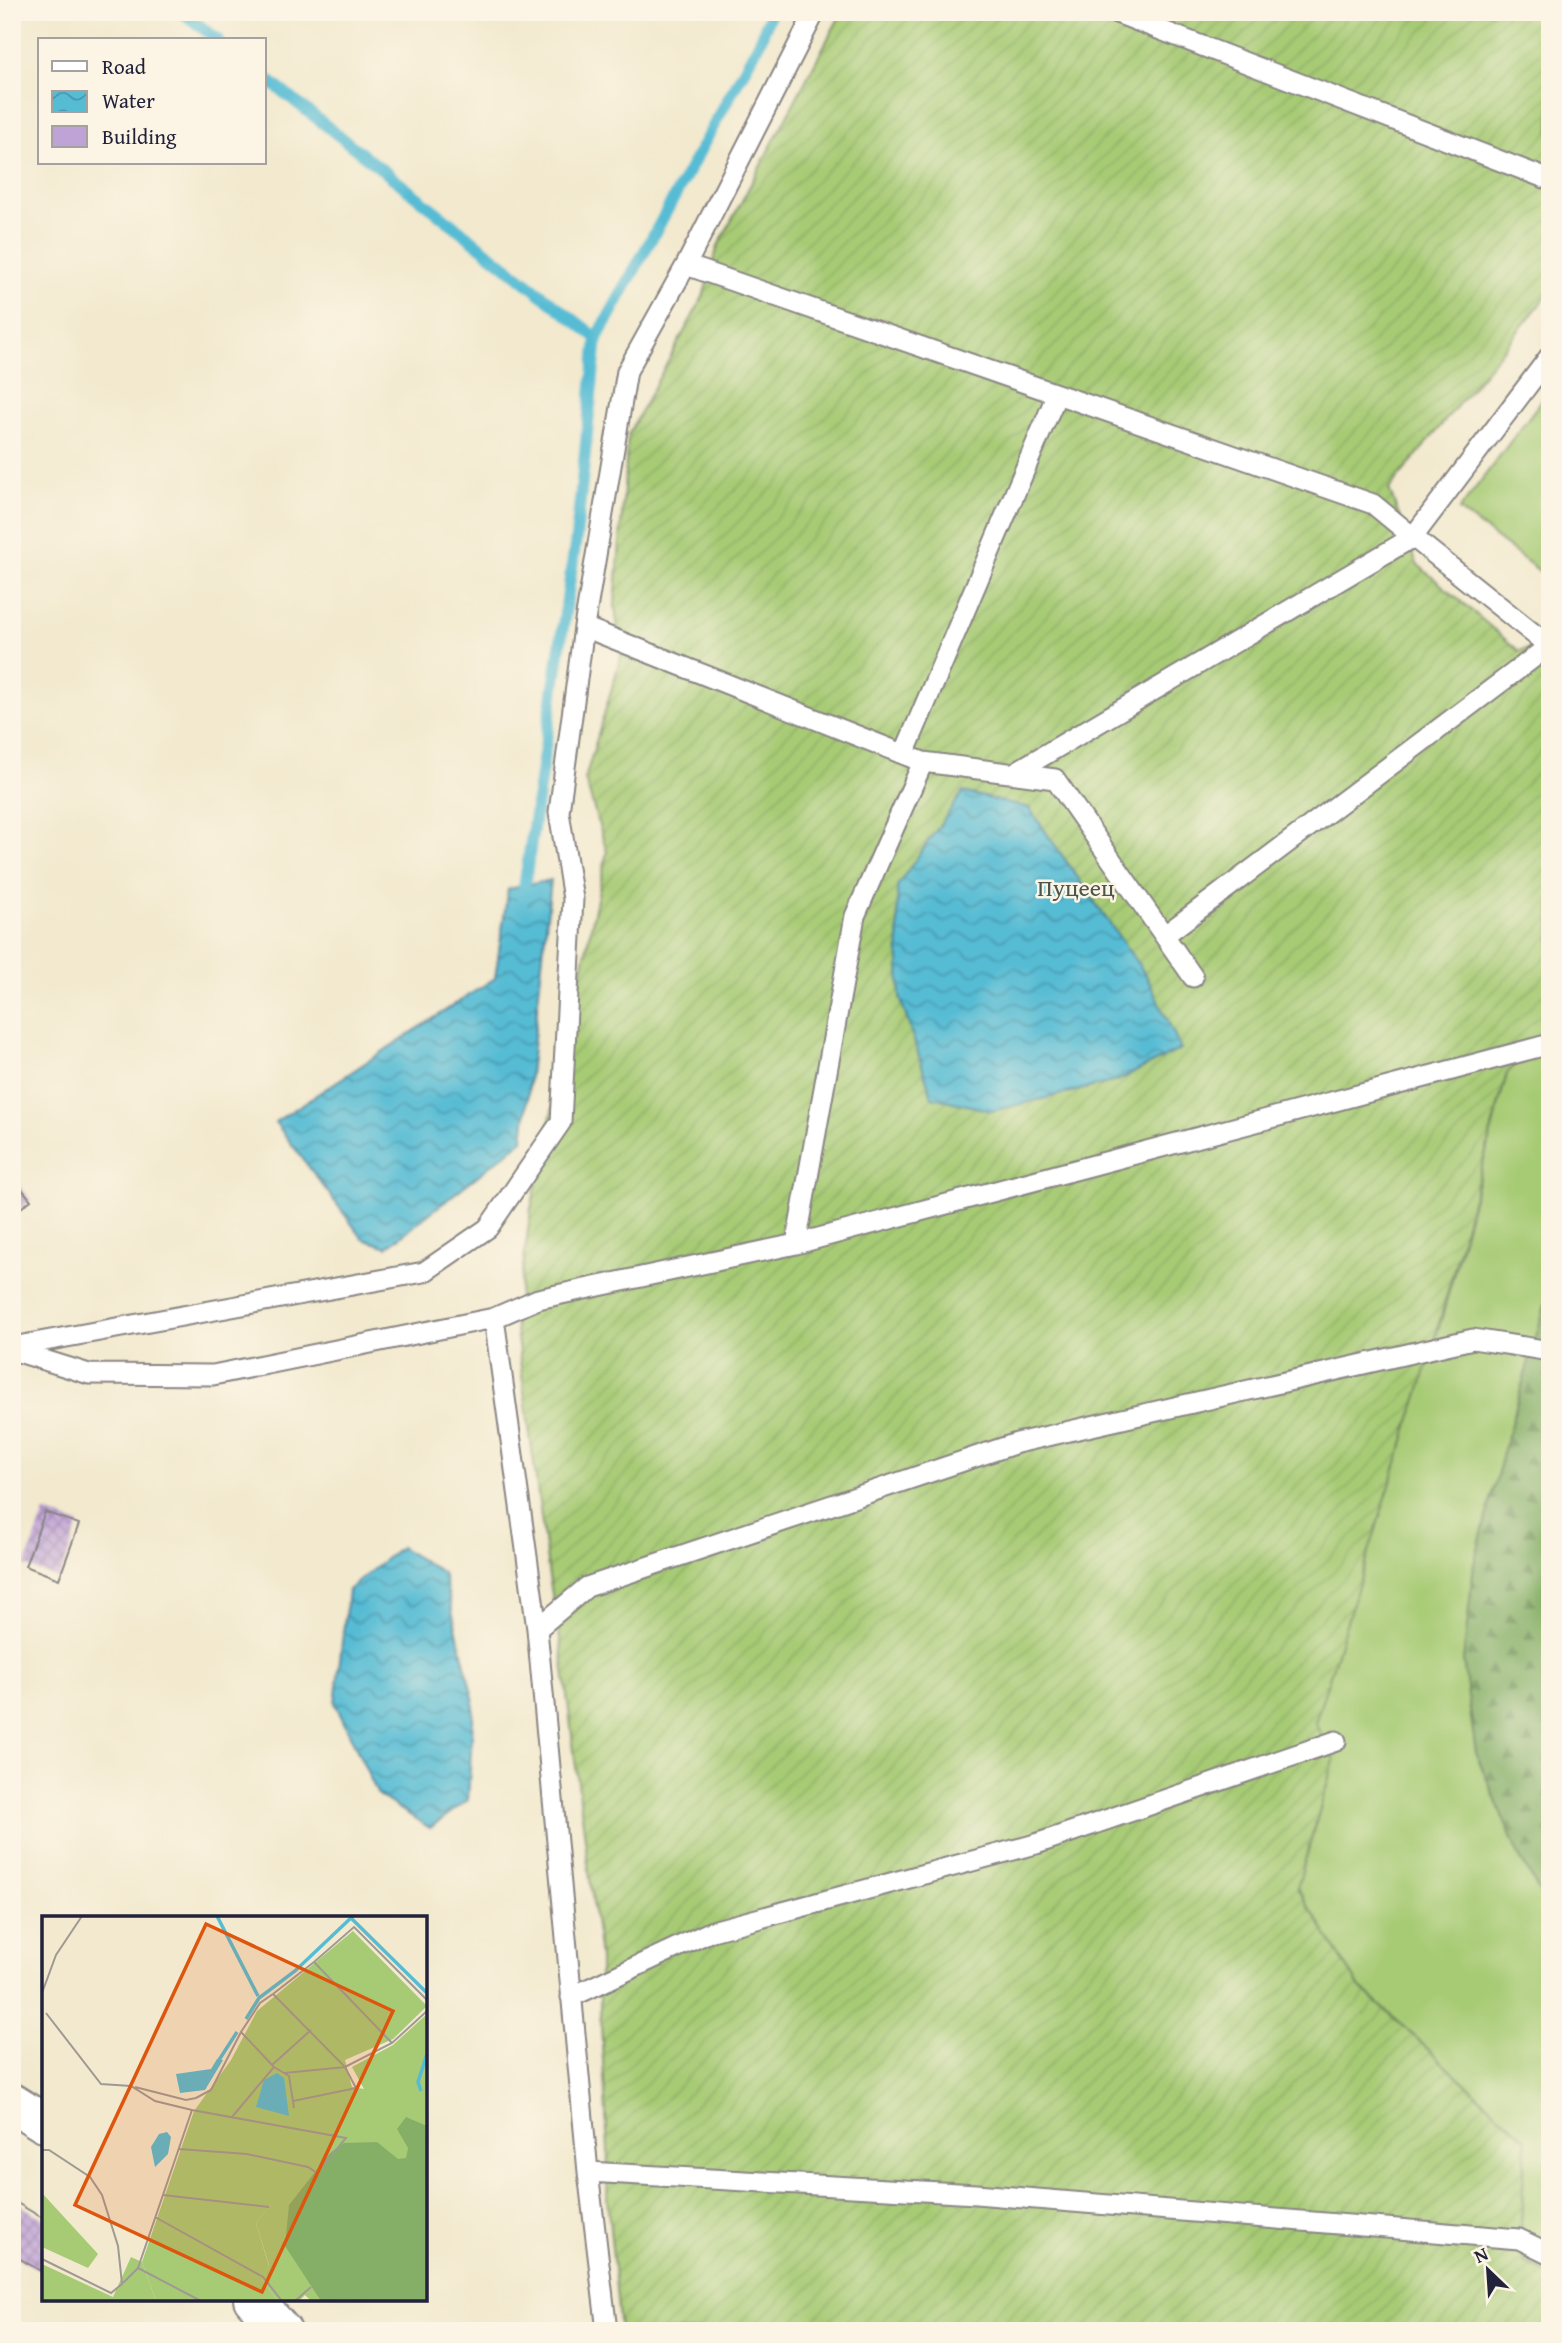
<svg xmlns="http://www.w3.org/2000/svg" width="1562" height="2343" viewBox="0 0 1562 2343" font-family="'Gentium Book Plus',serif">
<style>
.grass{fill:#a7cb75;stroke:#647658;stroke-width:2}
.forest{fill:url(#forest-firs);stroke:#546850;stroke-width:2}
.garden{fill:url(#garden-furrows);stroke:#647658;stroke-width:2}
.water{fill:url(#water-waves);stroke:#3c6f88;stroke-width:2}
.lines{fill:none;stroke-linecap:round;stroke-linejoin:round}
.stream{stroke:#56bcd4;stroke-width:12}
.building{fill:url(#building-cross-hatch)}
.service-casing{stroke:#8a8684;stroke-width:23}
.minor-casing{stroke:#8a8684;stroke-width:42}
.service{stroke:#fff;stroke-width:19}
.minor{stroke:#fff;stroke-width:38}
.labels{text-anchor:middle;stroke-width:5;stroke-linejoin:round;paint-order:stroke}
.park-label{font-size:24px;fill:#4a554c;stroke:#fcf5e5}
.inset-river{fill:none;stroke:#56bcd4;stroke-width:3.5}
.inset-road{fill:none;stroke:#9f9993;stroke-width:2}
.view{fill:#de560e;fill-opacity:0.15;stroke:#de560e;stroke-width:3.5}
.inset-edge{fill:none;stroke:#22223b;stroke-width:3.5}
</style>
<defs>
<pattern id="forest-firs" width="22" height="20" patternUnits="userSpaceOnUse" patternTransform="scale(1.75)"><rect width="22" height="20" fill="#85af66"/><path d="M5 1l3.5 6h-7zM16 11l3.5 6h-7z" fill="#6c8e55"/></pattern>
<pattern id="garden-furrows" width="10" height="10" patternUnits="userSpaceOnUse" patternTransform="scale(1.75)"><rect width="10" height="10" fill="#a7cb75"/><path d="M-1 1l2-2M0 10L10 0M9 11l2-2" fill="none" stroke="#8fae66"/></pattern>
<pattern id="water-waves" width="16" height="10" patternUnits="userSpaceOnUse" patternTransform="scale(1.75)"><rect width="16" height="10" fill="#56bcd4"/><path d="M0 5q4-4 8 0t8 0" fill="none" stroke="#4798ad"/></pattern>
<pattern id="building-cross-hatch" width="8" height="8" patternUnits="userSpaceOnUse" patternTransform="scale(1.75)"><rect width="8" height="8" fill="#bfa2d6"/><path d="M0 0l8 8M0 8l8-8" fill="none" stroke="#9b84af"/></pattern>
</defs>
<rect width="100%" height="100%" fill="#fcf5e5"/>
<filter id="ink" filterUnits="userSpaceOnUse"><feTurbulence type="fractalNoise" baseFrequency=".0143" numOctaves="2"/><feDisplacementMap in="SourceGraphic" scale="14" xChannelSelector="R" yChannelSelector="G"/><feConvolveMatrix kernelMatrix="1 2 1 2 8 2 1 2 1" color-interpolation-filters="sRGB"/></filter>
<filter id="wash" filterUnits="userSpaceOnUse"><feTurbulence type="fractalNoise" baseFrequency=".00686" numOctaves="4" result="noise"/><feDisplacementMap in="SourceGraphic" scale="28" xChannelSelector="R" yChannelSelector="G"/><feGaussianBlur stdDeviation="1.57" result="paint"/><feColorMatrix in="noise" values="0 0 0 0 0 0 0 0 0 0 0 0 0 0 0 0 0 1.4 0 .05"/><feComposite in="paint" operator="in"/></filter>
<g filter="url(#wash)">
<rect width="100%" height="100%" fill="#f2e9ce"/>
<path class="grass" d="M 1550,389 L 1550,579 L 1459,510 Z
M 1550,1028 L 1550,2275 L 1524,2262 L 1521,2223 L 1526,2139 L 1359,1986 L 1297,1888 L 1334,1760 L 1314,1723 L 1443,1314 L 1507,1073 Z"/>
<path class="forest" d="M 1550,1288 L 1550,1911 L 1518,1854 L 1476,1753 L 1463,1661 L 1474,1564 L 1508,1434 Z"/>
<path class="garden" d="M 842,12 L 1550,12 L 1550,292 L 1389,489 L 1417,564 L 1519,651 L 1550,643 L 1550,1028 L 1507,1073 L 1428,1364 L 1315,1723 L 1334,1760 L 1297,1888 L 1359,1986 L 1526,2139 L 1521,2223 L 1524,2262 L 1550,2275 L 1550,2331 L 620,2331 L 607,2197 L 608,2150 L 600,2007 L 600,1959 L 560,1639 L 549,1577 L 515,1323 L 531,1209 L 607,852 L 585,779 L 621,657 L 615,606 L 628,435 L 703,297 L 718,246 Z"/>
<path class="water" d="M 963,792 L 1029,808 L 1147,977 L 1181,1049 L 1117,1081 L 992,1111 L 932,1097 L 900,997 L 897,886 Z
M 551,880 L 523,1140 L 387,1247 L 363,1239 L 275,1122 L 495,978 L 508,889 Z
M 400,1547 L 443,1573 L 474,1702 L 468,1800 L 430,1828 L 378,1795 L 335,1703 L 348,1590 Z"/>
<g class="lines">
<path class="stream" d="M 182,12 L 218,40
M 264,77 L 597,338
M 522,902 L 576,539 L 597,338 L 760,41 L 771,12"/>
</g>
<g id="blocks">
<path class="building" d="M 12,1177 L 31,1200 L 12,1215 Z
M 45,1512 L 79,1524 L 59,1579 L 25,1566 Z
M 12,2200 L 44,2219 L 44,2273 L 12,2254 Z"/>
</g>
</g>
<g filter="url(#ink)">
<use href="#blocks" fill-opacity="0" stroke="#8a8684" stroke-width="2"/>
<g class="lines">
<defs>
<path id="service" d="M 1114,12 L 1550,180
M 686,265 L 815,12
M 584,627 L 627,371 L 686,265 L 1373,504 L 1413,537 L 1550,356
M 904,754 L 1057,394
M 923,762 L 1055,779 L 1193,977
M 1014,773 L 1413,537 L 1549,646 L 1165,935
M 494,1318 L 537,1629 L 588,2172 L 607,2331
M 12,1347 L 424,1272 L 488,1228 L 561,1122 L 573,899 L 559,812 L 584,627 L 923,762 L 855,916 L 796,1244
M 12,1350 L 89,1374 L 213,1375 L 494,1318 L 538,1299 L 796,1244 L 1550,1044
M 537,1629 L 587,1587 L 1017,1443 L 1473,1339 L 1550,1351
M 571,1997 L 712,1931 L 1036,1844 L 1336,1741
M 588,2172 L 976,2194 L 1519,2239 L 1550,2254"/>
<path id="minor" d="M 12,2103 L 44,2123
M 253,2299 L 282,2331"/>
</defs>
<use href="#service" class="service-casing"/>
<use href="#minor" class="minor-casing"/>
<use href="#service" class="service"/>
<use href="#minor" class="minor"/>
</g>
</g>
<g class="labels">
<g class="park-label">
<text x="1076" y="896">Пуцеец</text>
</g>
</g>
<g transform="translate(42 1916)">
<rect width="385" height="385" fill="#f2e9ce"/>
<path d="M 385,98 L 385,385 L 269,385 L 263,379 L 257,385 L 236,385 L 220,364 L 227,349 L 214,307 L 322,173 L 310,151 L 351,129 ZM 89,341 L 100,346 L 114,385 L 0,385 L 0,348 L 71,381 Z" fill="#a7cb75"/>
<path d="M 364,201 L 385,210 L 385,385 L 279,385 L 243,330 L 247,289 L 288,237 L 302,227 L 335,226 L 356,243 L 364,242 L 366,232 L 355,213 Z" fill="#85af66"/>
<path d="M 311,15 L 385,90 L 351,123 L 303,144 L 310,171 L 322,173 L 331,193 L 307,212 L 285,221 L 214,307 L 227,350 L 220,364 L 236,385 L 114,385 L 100,346 L 152,195 L 189,144 L 215,95 ZM 0,277 L 56,338 L 46,352 L 0,331 Z" fill="#a7cb75"/>
<path d="M 175,143 L 181,144 L 163,174 L 138,177 L 134,158 L 169,153 ZM 235,157 L 242,162 L 247,200 L 214,191 L 222,164 ZM 125,216 L 129,221 L 126,238 L 113,251 L 109,231 L 117,218 Z" fill="#56bcd4"/>
<path class="inset-river" d="M 175,0 L 216,80M 309,2 L 385,77M 204,103 L 217,82 L 253,55 L 311,0M 177,144 L 195,116M 379,175 L 376,166 L 385,138"/>
<path class="inset-road" d="M 0,77 L 14,39 L 40,0M 231,78 L 272,46M 4,97 L 59,168 L 89,170 L 113,185 L 150,194 L 304,222 L 275,257 L 266,251 L 205,238 L 137,233M 199,116 L 218,87 L 231,78 L 303,151 L 350,127 L 385,95M 350,127 L 272,46 L 312,11 L 385,84M 230,149 L 269,114M 232,151 L 247,160 L 252,192M 242,157 L 303,151 L 314,172 L 251,185M 93,171 L 144,184 L 154,182 L 169,174 L 199,116 L 232,151 L 190,201M 150,194 L 96,352 L 159,385M 0,234 L 7,234 L 48,261 L 60,279 L 76,330 L 80,368 L 69,377 L 0,343M 121,279 L 227,291M 113,301 L 221,361 L 240,385M 81,367 L 96,352M 253,385 L 269,371"/>
<path class="view" d="M 164,8 L 351,95 L 220,376 L 33,289 Z"/>
<rect width="385" height="385" class="inset-edge"/>
</g>
<rect width="1562" height="2343" fill="none" stroke="#fcf5e5" stroke-width="42"/>
<rect x="38" y="38" width="228" height="126" fill="#fcf5e5" stroke="#a5a1a1" stroke-width="2"/>
<rect x="52" y="61" width="35" height="10" fill="#ffffff" stroke="#a5a1a1" stroke-width="2"/>
<text x="102" y="74" font-size="21" fill="#22223b">Road</text>
<rect x="52" y="91" width="35" height="21" fill="url(#water-waves)" stroke="#a5a1a1" stroke-width="2"/>
<text x="102" y="108" font-size="21" fill="#22223b">Water</text>
<rect x="52" y="126" width="35" height="21" fill="#bfa2d6" stroke="#a5a1a1" stroke-width="2"/>
<text x="102" y="144" font-size="21" fill="#22223b">Building</text>
<g transform="translate(1488 2270) rotate(335)" stroke="#fcf5e5" stroke-width="5" paint-order="stroke">
<path d="M0-5L12 26L0 18L-12 26Z" fill="#22223b"/>
<text y="-10" font-size="19" font-weight="bold" text-anchor="middle" fill="#22223b">N</text>
</g>
</svg>
